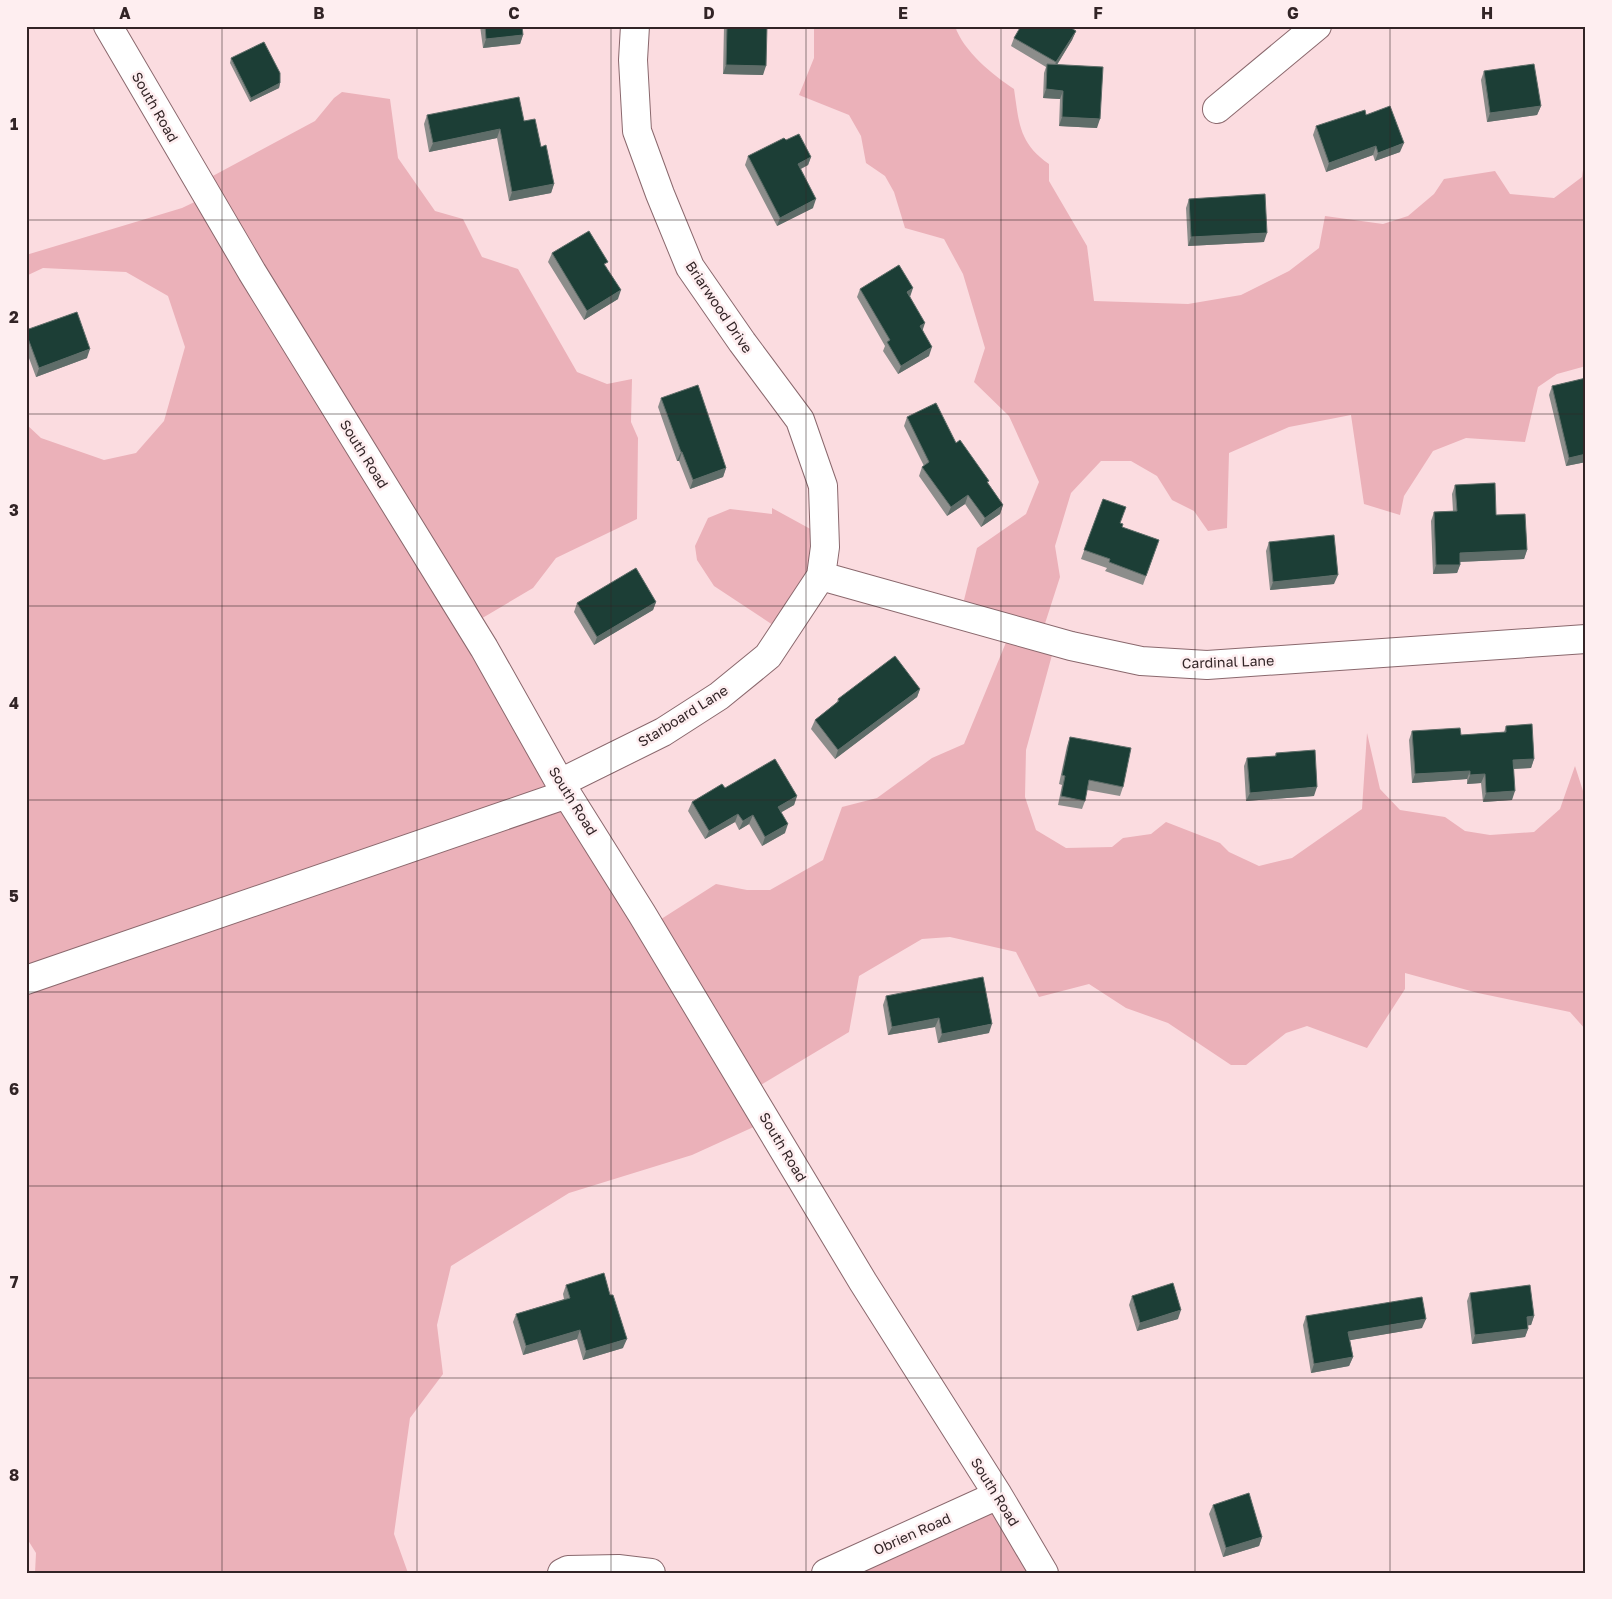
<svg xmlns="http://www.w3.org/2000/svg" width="1612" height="1599" viewBox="0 0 1612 1599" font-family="'Golos Text',sans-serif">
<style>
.green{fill:#ebb1b9}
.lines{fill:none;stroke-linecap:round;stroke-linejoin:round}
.minor-casing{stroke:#8a686d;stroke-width:30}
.minor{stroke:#fff;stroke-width:28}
.wall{fill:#8c8d8b}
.shaded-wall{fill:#5f6d69}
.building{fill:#1c3e36;stroke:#5f6d69}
.grid{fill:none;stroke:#322426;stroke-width:1;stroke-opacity:0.55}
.labels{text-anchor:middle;stroke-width:5;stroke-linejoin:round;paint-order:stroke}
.street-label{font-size:14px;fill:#322426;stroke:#feeef0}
.neatline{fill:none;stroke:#322426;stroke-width:2}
.grid-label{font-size:16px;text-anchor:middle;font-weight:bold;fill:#322426}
</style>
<rect width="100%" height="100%" fill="#fbdce0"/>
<path class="green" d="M 814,26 L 955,26 C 963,51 993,75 1014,89 C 1019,123 1019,143 1049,164 L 1049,181 L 1087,246 L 1094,301 L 1188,304 L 1241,295 L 1289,271 L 1319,248 L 1325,216 L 1383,224 L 1408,216 L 1434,194 L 1444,179 L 1495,171 L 1510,194 L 1554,198 L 1582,177 L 1586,148 L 1586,366 L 1557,374 L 1538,387 L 1525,442 L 1466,438 L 1433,451 L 1404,496 L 1400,515 L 1364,504 L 1351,415 L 1289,427 L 1229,453 L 1227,528 L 1208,531 L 1194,511 L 1172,500 L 1157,476 L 1131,461 L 1101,461 L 1071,493 L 1055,546 L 1060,577 L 1040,639 L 1052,655 L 1026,750 L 1025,797 L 1036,830 L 1066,848 L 1112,847 L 1123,838 L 1151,834 L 1166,822 L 1220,843 L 1229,852 L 1259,866 L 1292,858 L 1362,809 L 1367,733 L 1380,789 L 1400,810 L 1445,817 L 1465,831 L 1490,835 L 1534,832 L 1560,809 L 1575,766 L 1583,791 L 1586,795 L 1586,1030 L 1570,1012 L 1478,993 L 1405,973 L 1405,989 L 1367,1048 L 1307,1026 L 1286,1033 L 1246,1065 L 1231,1065 L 1168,1023 L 1126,1008 L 1089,984 L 1039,997 L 1016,952 L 950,937 L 922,939 L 859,976 L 849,1032 L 754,1089 L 769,1120 L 692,1155 L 569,1193 L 451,1266 L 437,1325 L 443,1374 L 410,1418 L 394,1534 L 408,1573 L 35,1573 L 36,1553 L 26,1537 L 26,424 L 41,438 L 104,460 L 136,453 L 164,421 L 185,347 L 168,296 L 126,272 L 43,268 L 26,276 L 26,255 L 182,208 L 205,197 L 209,178 L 315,121 L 334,98 L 342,92 L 390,99 L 398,158 L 435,211 L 463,219 L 482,257 L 518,269 L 577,372 L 607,384 L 632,379 L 631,422 L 638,438 L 637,519 L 556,558 L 533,588 L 479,620 L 655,923 L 716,884 L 747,890 L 770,890 L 823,860 L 842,807 L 877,798 L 932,758 L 964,744 L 1007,640 L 961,612 L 977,548 L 1026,514 L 1039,482 L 1009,416 L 974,382 L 985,348 L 963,274 L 944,239 L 905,228 L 894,192 L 885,176 L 866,163 L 861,136 L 849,115 L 799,95 L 814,58 Z
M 772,508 L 825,537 L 779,629 L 714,586 L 697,560 L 695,546 L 708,518 L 730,509 L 772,514 Z
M 995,1491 L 1049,1573 L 841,1573 Z"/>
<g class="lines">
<defs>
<path id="minor" d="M 108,26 L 252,272 L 484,648 L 560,783 L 642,914 L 863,1282 L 998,1495 L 1044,1573
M 1217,109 L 1317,26
M 821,576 L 1071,646 L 1141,661 L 1207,665 L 1586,639
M 560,783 L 663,732 L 719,696 L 768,656 L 821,576 L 825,547 L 823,486 L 800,420 L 742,342 L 690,267 L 660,194 L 637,131 L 633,60 L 635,26
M 26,980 L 567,794
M 562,1573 L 568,1570 L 618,1569 L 651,1573
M 826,1573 L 998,1495"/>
</defs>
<use href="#minor" class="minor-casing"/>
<use href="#minor" class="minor"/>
</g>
<path class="wall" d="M 480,26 L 522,26 L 523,35 L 520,44 L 483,48 Z
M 724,26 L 767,26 L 763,75 L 723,74 Z
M 1076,31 L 1072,40 L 1057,65 L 1097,128 L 1059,126 L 1060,99 L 1043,98 L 1044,73 L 1046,67 L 1011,46 L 1014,38 Z
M 231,58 L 280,83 L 279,88 L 250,102 L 230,63 Z
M 1484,71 L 1541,106 L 1537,115 L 1487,122 L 1481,80 Z
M 427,115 L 524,121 L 541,147 L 554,184 L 551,193 L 509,201 L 497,138 L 429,152 L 424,124 Z
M 1366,115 L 1400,152 L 1375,161 L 1373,155 L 1326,172 L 1313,135 L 1316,126 Z
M 786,140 L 811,157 L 808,165 L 801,169 L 813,208 L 777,226 L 745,165 L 748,156 Z
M 1189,199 L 1264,242 L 1188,246 L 1186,208 Z
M 552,253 L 606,266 L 618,299 L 584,320 L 548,262 Z
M 860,289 L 910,297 L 923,330 L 929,356 L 898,374 L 883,351 L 885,346 L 857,297 Z
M 26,330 L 87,358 L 36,377 L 26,350 Z
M 1586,378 L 1586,462 L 1566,466 L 1549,395 L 1552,386 Z
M 661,398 L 726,468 L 723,477 L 690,489 L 679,461 L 677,461 L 658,407 Z
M 907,417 L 956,443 L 988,483 L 1003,505 L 1000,514 L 981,527 L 965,504 L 947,516 L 919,476 L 922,467 L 924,466 L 904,426 Z
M 1455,485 L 1496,515 L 1527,550 L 1524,559 L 1460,562 L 1460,565 L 1457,573 L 1433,574 L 1431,521 L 1434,512 L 1453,511 L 1452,494 Z
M 1103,499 L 1122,527 L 1159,540 L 1143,585 L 1105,571 L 1107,568 L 1081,559 Z
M 1269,542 L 1334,584 L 1270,590 L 1266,551 Z
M 656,602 L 653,610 L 594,645 L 574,612 L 577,603 Z
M 920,689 L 917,697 L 835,759 L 811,729 L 815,720 L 837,702 L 838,699 Z
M 1506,726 L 1534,759 L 1531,768 L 1514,769 L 1512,800 L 1483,802 L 1481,783 L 1467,784 L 1467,779 L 1412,783 L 1409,740 L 1412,731 L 1461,735 L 1504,732 Z
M 1070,737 L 1123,787 L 1120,796 L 1087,790 L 1085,801 L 1082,809 L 1058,805 L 1062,785 L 1059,784 L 1067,746 Z
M 1276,753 L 1314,796 L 1246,801 L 1244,766 L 1247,758 L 1275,756 Z
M 725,788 L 797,796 L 794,805 L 781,812 L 785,833 L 762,846 L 749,824 L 739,830 L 735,822 L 705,839 L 688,811 L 692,802 Z
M 886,996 L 989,1033 L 938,1043 L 935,1027 L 888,1035 L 883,1005 Z
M 566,1285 L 623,1348 L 583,1360 L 577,1339 L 523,1355 L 513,1322 L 516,1314 L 564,1299 L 563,1294 Z
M 1470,1293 L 1534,1316 L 1531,1325 L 1528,1325 L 1528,1329 L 1525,1337 L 1472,1344 L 1467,1301 Z
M 1132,1296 L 1178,1319 L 1137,1331 L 1129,1305 Z
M 1306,1316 L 1422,1328 L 1350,1340 L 1353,1357 L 1349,1366 L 1311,1373 L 1303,1325 Z
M 1213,1505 L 1262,1537 L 1259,1546 L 1223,1557 L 1209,1514 Z"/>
<path class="shaded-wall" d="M 1076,31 L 1072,40 L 1053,71 L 1056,62 Z
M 523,35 L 520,44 L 483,48 L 486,39 Z
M 726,65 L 766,66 L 763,75 L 723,74 Z
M 280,83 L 279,88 L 250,102 L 251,98 Z
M 1046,89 L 1063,91 L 1060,99 L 1043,98 Z
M 1541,106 L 1537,115 L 1487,122 L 1490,113 Z
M 1062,117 L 1100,119 L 1097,128 L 1059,126 Z
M 500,129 L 497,138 L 429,152 L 433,143 Z
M 1404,143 L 1400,152 L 1375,161 L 1378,153 Z
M 1376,146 L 1373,155 L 1326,172 L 1329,163 Z
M 811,157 L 808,165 L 794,172 L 798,164 Z
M 554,184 L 551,193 L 509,201 L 512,192 Z
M 816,199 L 813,208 L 777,226 L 780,218 Z
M 1267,233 L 1264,242 L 1188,246 L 1191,237 Z
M 913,288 L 910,297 L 907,292 Z
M 621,290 L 618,299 L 584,320 L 587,311 Z
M 925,323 L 922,332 L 920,326 Z
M 932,347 L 929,356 L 898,374 L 901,366 Z
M 90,349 L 87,358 L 36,377 L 39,368 Z
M 681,452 L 682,452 L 679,461 L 677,461 Z
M 1586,454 L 1586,462 L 1566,466 L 1569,458 Z
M 726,468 L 723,477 L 690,489 L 693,480 Z
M 968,495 L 965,504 L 947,516 L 951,507 Z
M 1003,505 L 1000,514 L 981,527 L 985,518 Z
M 1527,550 L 1524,559 L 1456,562 L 1460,553 Z
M 1436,565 L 1460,565 L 1457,573 L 1433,574 Z
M 1338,575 L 1334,584 L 1270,590 L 1273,582 Z
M 656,602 L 653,610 L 594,645 L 597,637 Z
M 920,689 L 917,697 L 835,759 L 838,750 Z
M 1534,759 L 1531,768 L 1510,769 L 1513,760 Z
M 1470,771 L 1467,779 L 1412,783 L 1415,774 Z
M 1485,774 L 1481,783 L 1467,784 L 1470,775 Z
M 1317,787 L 1314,796 L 1246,801 L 1250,793 Z
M 1515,791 L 1512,800 L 1483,802 L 1486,793 Z
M 797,796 L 794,805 L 775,816 L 778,807 Z
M 738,814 L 735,822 L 705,839 L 709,831 Z
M 753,815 L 749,824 L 739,830 L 743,821 Z
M 788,824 L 785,833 L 762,846 L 765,837 Z
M 939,1018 L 935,1027 L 888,1035 L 892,1027 Z
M 992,1024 L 989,1033 L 938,1043 L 942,1034 Z
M 1181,1310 L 1178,1319 L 1137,1331 L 1140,1323 Z
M 1534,1316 L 1531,1325 L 1524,1326 L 1527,1317 Z
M 1426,1319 L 1422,1328 L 1345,1341 L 1348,1332 Z
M 1528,1329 L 1525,1337 L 1472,1344 L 1475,1335 Z
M 580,1330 L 577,1339 L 523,1355 L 526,1346 Z
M 627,1339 L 623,1348 L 583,1360 L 586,1351 Z
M 1353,1357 L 1349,1366 L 1311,1373 L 1314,1364 Z
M 1262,1537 L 1259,1546 L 1223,1557 L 1226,1548 Z"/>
<path class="building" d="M 485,26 L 522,26 L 523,35 L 486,39 Z
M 727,26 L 767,26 L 766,66 L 726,65 Z
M 1021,26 L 1068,26 L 1076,31 L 1056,62 L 1014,38 Z
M 264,42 L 280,73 L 280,83 L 251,98 L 231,58 Z
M 1047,64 L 1103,67 L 1100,119 L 1062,117 L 1063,91 L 1046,89 Z
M 1534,64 L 1541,106 L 1490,113 L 1484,71 Z
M 519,97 L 524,121 L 535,119 L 541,147 L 546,145 L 554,184 L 512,192 L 500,129 L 433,143 L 427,115 Z
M 1390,106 L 1404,143 L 1378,153 L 1376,146 L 1329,163 L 1316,126 L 1365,110 L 1366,115 Z
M 799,134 L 811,157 L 798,164 L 816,199 L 780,218 L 748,156 L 784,138 L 786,140 Z
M 1265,194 L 1267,233 L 1191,237 L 1189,199 Z
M 589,231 L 608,262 L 604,264 L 621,290 L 587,311 L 552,253 Z
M 899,265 L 913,288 L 907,292 L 925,323 L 920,326 L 932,347 L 901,366 L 887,342 L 890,340 L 860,289 Z
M 77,312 L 90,349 L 39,368 L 26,333 L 26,330 Z
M 1586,378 L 1586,454 L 1569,458 L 1552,386 Z
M 698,385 L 726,468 L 693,480 L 682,452 L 681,452 L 661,398 Z
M 936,403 L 956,443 L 960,440 L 989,481 L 987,482 L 1003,505 L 985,518 L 968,495 L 951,507 L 922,467 L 929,462 L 907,417 Z
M 1495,483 L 1496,515 L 1525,514 L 1527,550 L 1460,553 L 1460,565 L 1436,565 L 1434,512 L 1457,511 L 1455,485 Z
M 1103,499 L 1126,507 L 1120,523 L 1123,524 L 1122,527 L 1159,540 L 1146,576 L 1109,562 L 1110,559 L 1084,550 Z
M 1334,535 L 1338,575 L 1273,582 L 1269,542 Z
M 636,568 L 656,602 L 597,637 L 577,603 Z
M 895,656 L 920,689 L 838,750 L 815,720 L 839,701 L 838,699 Z
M 1532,724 L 1534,759 L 1513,760 L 1515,791 L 1486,793 L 1485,774 L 1470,775 L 1470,771 L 1415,774 L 1412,731 L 1460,728 L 1461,735 L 1506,732 L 1506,726 Z
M 1070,737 L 1131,748 L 1123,787 L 1089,780 L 1085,801 L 1061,796 L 1065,776 L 1062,775 Z
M 1315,750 L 1317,787 L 1250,793 L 1247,758 L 1276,756 L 1276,753 Z
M 775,759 L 797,796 L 778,807 L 788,824 L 765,837 L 753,815 L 743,821 L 738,814 L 709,831 L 692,802 L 722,784 L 725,788 Z
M 983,977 L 992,1024 L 942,1034 L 939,1018 L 892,1027 L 886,996 Z
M 604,1273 L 610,1295 L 613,1295 L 627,1339 L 586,1351 L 580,1330 L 526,1346 L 516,1314 L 570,1298 L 566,1285 Z
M 1173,1283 L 1181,1310 L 1140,1323 L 1132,1296 Z
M 1530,1285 L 1534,1316 L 1527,1317 L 1528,1329 L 1475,1335 L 1470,1293 Z
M 1422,1297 L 1426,1319 L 1348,1332 L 1353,1357 L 1314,1364 L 1306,1316 Z
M 1249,1493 L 1262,1537 L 1226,1548 L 1213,1505 Z"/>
<path class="grid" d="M 222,26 L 222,1573M 417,26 L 417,1573M 611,26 L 611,1573M 806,26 L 806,1573M 1001,26 L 1001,1573M 1195,26 L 1195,1573M 1390,26 L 1390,1573M 26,220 L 1586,220M 26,414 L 1586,414M 26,606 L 1586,606M 26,800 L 1586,800M 26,992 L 1586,992M 26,1186 L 1586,1186M 26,1378 L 1586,1378"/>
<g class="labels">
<g class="street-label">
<text transform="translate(155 107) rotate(60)" y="5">South Road</text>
<text transform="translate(719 307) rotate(56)" y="5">Briarwood Drive</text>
<text transform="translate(364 454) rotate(58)" y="5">South Road</text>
<text transform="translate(1228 662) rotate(-2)" y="5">Cardinal Lane</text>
<text transform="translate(683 716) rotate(-32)" y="5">Starboard Lane</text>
<text transform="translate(573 801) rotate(58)" y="5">South Road</text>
<text transform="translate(783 1147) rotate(59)" y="5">South Road</text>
<text transform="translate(995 1492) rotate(58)" y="5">South Road</text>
<text transform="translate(912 1534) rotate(-24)" y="5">Obrien Road</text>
</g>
</g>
<rect width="1612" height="1599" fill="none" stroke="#feeef0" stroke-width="55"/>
<rect x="28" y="28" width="1556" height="1544" class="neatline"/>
<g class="grid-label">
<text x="125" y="19">A</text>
<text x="319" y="19">B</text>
<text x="514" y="19">C</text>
<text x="709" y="19">D</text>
<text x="903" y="19">E</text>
<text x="1098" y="19">F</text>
<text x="1293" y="19">G</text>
<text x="1487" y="19">H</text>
<text x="14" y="130">1</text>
<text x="14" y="323">2</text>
<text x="14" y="516">3</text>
<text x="14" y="709">4</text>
<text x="14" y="902">5</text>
<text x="14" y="1095">6</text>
<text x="14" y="1288">7</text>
<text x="14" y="1481">8</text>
</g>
</svg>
